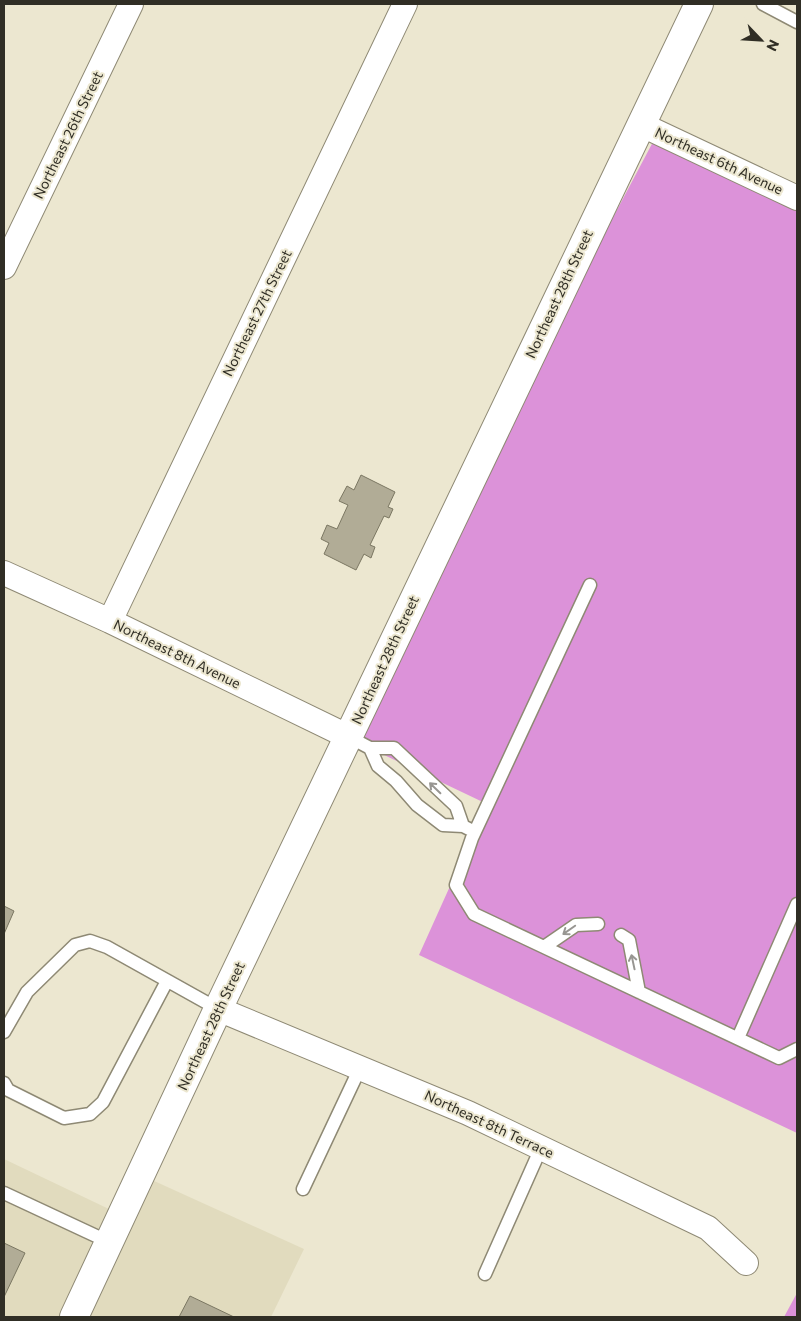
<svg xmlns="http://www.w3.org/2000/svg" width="801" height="1321" viewBox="0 0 801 1321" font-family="Commissioner,sans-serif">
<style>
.built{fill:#e1dbbe}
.forest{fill:#dc92d9}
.building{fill:#b1ac96;stroke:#7b7762}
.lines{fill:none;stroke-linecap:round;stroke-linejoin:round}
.lane-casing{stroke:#8e8974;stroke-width:15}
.street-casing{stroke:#8e8974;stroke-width:26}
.secondary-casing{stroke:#8e8974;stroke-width:30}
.lane{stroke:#fff;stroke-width:12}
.street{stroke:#fff;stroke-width:24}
.secondary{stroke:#fff;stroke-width:28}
.oneway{stroke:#989692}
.labels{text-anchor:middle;stroke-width:4;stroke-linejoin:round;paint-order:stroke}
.street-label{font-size:14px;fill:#302e25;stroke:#ece7d0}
</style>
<rect width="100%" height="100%" fill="#ece7d0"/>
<path class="built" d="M 4,1159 L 111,1210 L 61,1317 L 4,1317 Z
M 152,1180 L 304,1249 L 271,1317 L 88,1317 Z"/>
<path class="forest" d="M 654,140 L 797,208 L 797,1133 L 419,955 L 487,804 L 359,743 L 581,278 Z
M 797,1293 L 797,1317 L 784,1317 Z"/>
<path class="building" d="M 361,475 L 395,492 L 388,507 L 393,509 L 389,518 L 384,516 L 370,545 L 375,547 L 371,558 L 364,554 L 356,570 L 324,554 L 329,543 L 321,539 L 327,525 L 337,529 L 348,505 L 339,501 L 347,486 L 354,490 Z
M 4,906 L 14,911 L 4,934 Z
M 4,1243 L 25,1253 L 4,1297 Z
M 190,1296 L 234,1317 L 179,1317 Z"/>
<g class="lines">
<defs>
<path id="lane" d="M 763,4 L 797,22
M 590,585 L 472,838 L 456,885 L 474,914 L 779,1058 L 797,1049
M 349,737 L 370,748 L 394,748 L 456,806 L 463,826
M 370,748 L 378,766 L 396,781 L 417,805 L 443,825 L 463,826 L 469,829
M 621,935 L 629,940 L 639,992
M 544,947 L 576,925 L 598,924
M 4,1032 L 27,992 L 75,945 L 90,941 L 107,947 L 218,1009
M 738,1038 L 797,904
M 4,1083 L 8,1090 L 64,1118 L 90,1114 L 103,1102 L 167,981
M 303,1189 L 360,1068
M 4,1193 L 109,1242
M 485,1274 L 541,1148"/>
<path id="street" d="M 640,124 L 797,198
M 4,267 L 131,4
M 4,573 L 110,621 L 349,737
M 110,621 L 405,4
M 218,1009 L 468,1113 L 708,1228 L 746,1263"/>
<path id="secondary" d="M 74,1317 L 218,1009 L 699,4"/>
</defs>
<use href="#lane" class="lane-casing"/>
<use href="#street" class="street-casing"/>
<use href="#secondary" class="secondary-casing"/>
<use href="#lane" class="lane"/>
<use href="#street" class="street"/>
<use href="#secondary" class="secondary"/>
</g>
<defs><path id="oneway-shaft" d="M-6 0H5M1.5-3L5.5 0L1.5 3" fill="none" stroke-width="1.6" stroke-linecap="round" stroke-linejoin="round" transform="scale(1.25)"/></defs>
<g class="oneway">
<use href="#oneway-shaft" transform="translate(435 788) rotate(-136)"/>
<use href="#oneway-shaft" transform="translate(569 930) rotate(145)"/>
<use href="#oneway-shaft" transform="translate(633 962) rotate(-102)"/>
</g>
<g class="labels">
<g class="street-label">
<text transform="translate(68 135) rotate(-64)" y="5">Northeast 26th Street</text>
<text transform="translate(719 161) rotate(25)" y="5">Northeast 6th Avenue</text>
<text transform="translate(559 294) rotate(-65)" y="5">Northeast 28th Street</text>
<text transform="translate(257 313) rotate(-64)" y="5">Northeast 27th Street</text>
<text transform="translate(177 654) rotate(26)" y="5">Northeast 8th Avenue</text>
<text transform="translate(385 660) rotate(-65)" y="5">Northeast 28th Street</text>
<text transform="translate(211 1026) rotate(-65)" y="5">Northeast 28th Street</text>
<text transform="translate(489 1124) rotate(25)" y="5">Northeast 8th Terrace</text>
</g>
</g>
<rect width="801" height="1321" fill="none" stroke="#302e25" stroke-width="10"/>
<g transform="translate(761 40) rotate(115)" stroke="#ece7d0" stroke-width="4" paint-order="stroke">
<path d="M0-4L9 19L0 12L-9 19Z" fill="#302e25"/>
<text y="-8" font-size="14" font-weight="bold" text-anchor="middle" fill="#302e25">N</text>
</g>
</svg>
